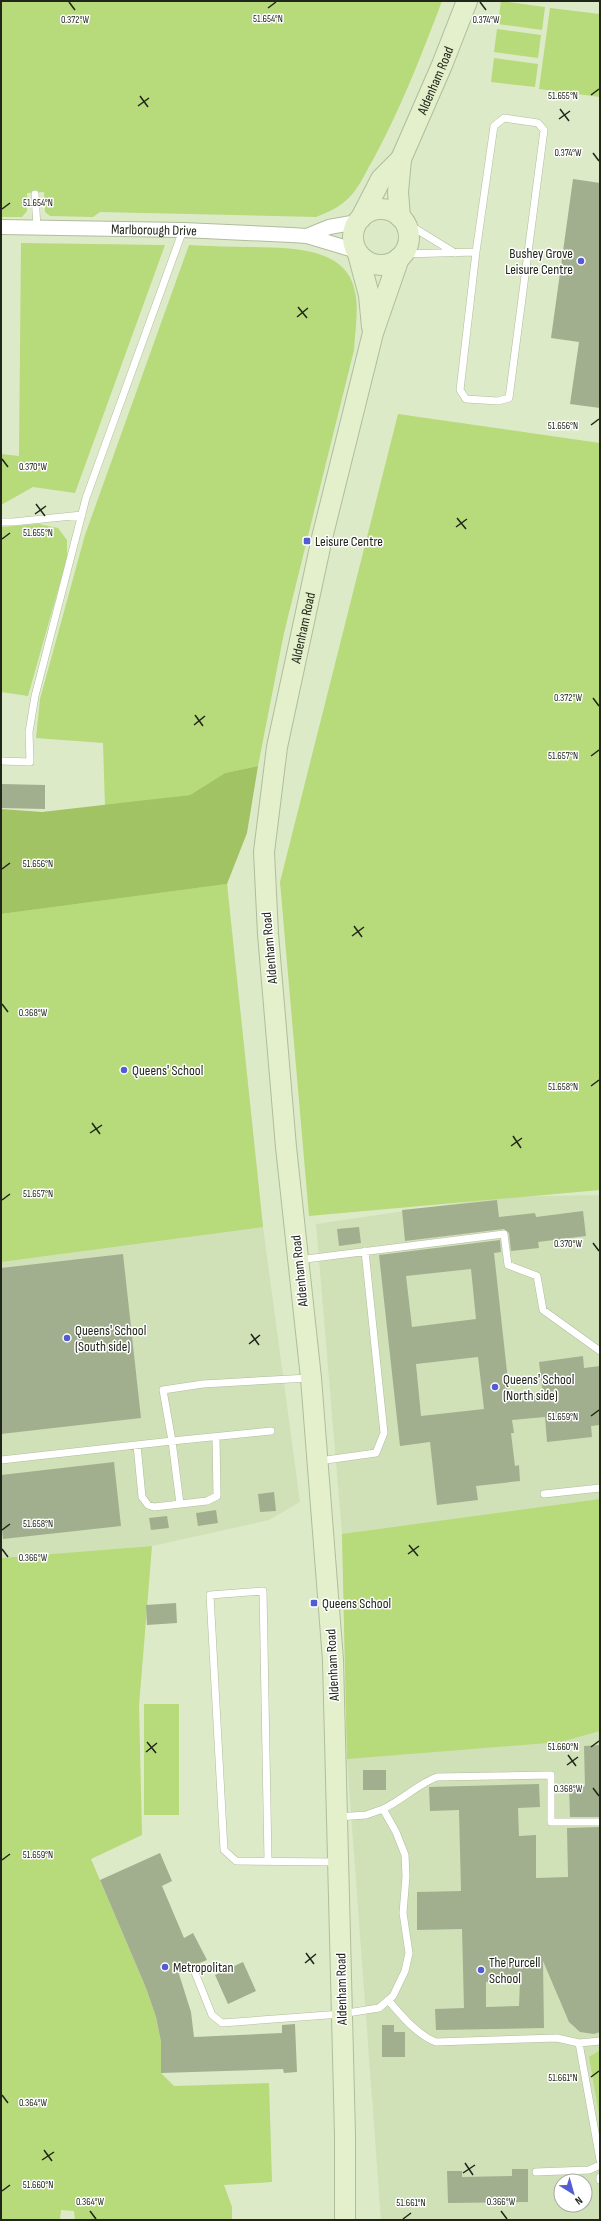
<svg xmlns="http://www.w3.org/2000/svg" width="601" height="2221" viewBox="0 0 601 2221" font-family="'Sofia Sans Condensed',sans-serif">
<style>
.built{fill:#d0e1b8;fill-rule:evenodd}
.green{fill:#b7da7b}
.forest{fill:#a1c363}
.building{fill:#a2af8f;fill-rule:evenodd}
.lines{fill:none;stroke-linecap:round;stroke-linejoin:round}
.service-casing{stroke:#b0bd9d;stroke-width:8}
.minor-casing{stroke:#b0bd9d;stroke-width:16}
.secondary-casing{stroke:#b0bd9d;stroke-width:22}
.service{stroke:#fff;stroke-width:7}
.minor{stroke:#fff;stroke-width:14}
.secondary{stroke:#e4f0cc;stroke-width:20}
.ticks{fill:none;stroke:#21261a;stroke-width:1.5}
.poi-dot{fill:#545cd3;stroke:#fff;stroke-width:1.5}
.labels{text-anchor:middle;stroke-width:3;stroke-linejoin:round;paint-order:stroke}
.street-label{font-size:14px;fill:#21261a;stroke:#fff}
.poi-label{font-size:14px;fill:#21261a;stroke:#fff;text-anchor:start}
.ticks-label{font-size:10px;text-anchor:middle;fill:#21261a;stroke:#fff;stroke-width:3;stroke-linejoin:round;paint-order:stroke}
</style>
<rect width="100%" height="100%" fill="#dceac8"/>
<path class="built" d="M 227,884 L 263,1227 L 300,1502 L 269,1520 L 152,1546 L 1,1558 L 1,914 Z
M 600,1195 L 600,2220 L 381,2220 L 347,1759 L 342,1534 L 316,1224 L 500,1197 ZM 561,2181 L 585,2181 L 585,2205 L 561,2205 Z"/>
<path class="green" d="M 1,1 L 442,1 C 422,54 401,108 374,158 C 367,169 362,182 354,192 C 344,205 331,211 316,217 L 100,212 L 93,217 L 50,216 L 45,212 L 44,192 L 27,193 L 27,211 L 22,217 L 1,217 Z
M 501,1 L 545,7 L 542,30 L 498,24 Z
M 550,8 L 600,14 L 600,97 L 539,89 Z
M 497,29 L 541,35 L 538,58 L 494,52 Z
M 494,58 L 538,64 L 535,87 L 491,82 Z
M 21,243 L 165,245 L 75,493 L 33,487 L 1,505 L 1,454 L 19,456 Z
M 189,245 C 210,246 232,247 253,247 C 288,248 347,246 355,292 C 359,310 355,331 354,350 L 284,633 L 258,766 L 225,773 L 190,795 L 105,806 L 103,743 L 36,738 L 40,699 L 85,535 Z
M 398,414 L 600,443 L 600,1190 L 309,1216 L 280,882 Z
M 39,524 L 58,528 L 67,540 L 67,558 L 28,696 L 1,692 L 1,527 Z
M 227,884 L 263,1227 L 1,1262 L 1,914 Z
M 600,1499 L 600,1731 L 560,1742 L 347,1759 L 342,1534 Z
M 152,1546 L 139,1706 L 142,1835 L 91,1859 L 146,1988 L 156,2017 L 161,2042 L 161,2073 L 174,2086 L 269,2083 L 272,2182 L 224,2185 L 232,2207 L 232,2220 L 75,2220 L 74,2211 L 61,2210 L 60,2220 L 1,2220 L 1,1558 Z
M 144,1704 L 179,1704 L 179,1815 L 144,1815 Z
M 600,2050 L 600,2120 L 589,2057 Z"/>
<path class="forest" d="M 258,766 L 247,833 L 227,884 L 1,914 L 1,809 L 42,812 L 190,795 L 225,773 Z"/>
<path class="building" d="M 573,179 L 600,183 L 600,408 L 570,404 L 579,342 L 551,338 Z
M 1,784 L 45,785 L 45,809 L 1,808 Z
M 497,1200 L 499,1217 L 535,1213 L 536,1217 L 583,1211 L 586,1236 L 538,1242 L 539,1248 L 511,1251 L 509,1233 L 504,1229 L 405,1241 L 402,1210 Z
M 359,1227 L 361,1243 L 339,1246 L 337,1229 Z
M 500,1240 L 501,1252 L 494,1253 L 510,1399 L 543,1395 L 539,1362 L 583,1356 L 584,1368 L 600,1366 L 600,1425 L 591,1426 L 592,1437 L 547,1442 L 545,1417 L 512,1420 L 514,1433 L 511,1433 L 515,1466 L 519,1465 L 520,1481 L 476,1486 L 478,1500 L 437,1505 L 430,1442 L 400,1446 L 379,1255 ZM 471,1269 L 476,1319 L 412,1327 L 406,1276 ZM 478,1357 L 484,1409 L 421,1416 L 416,1364 Z
M 123,1254 L 141,1418 L 1,1434 L 1,1268 Z
M 114,1462 L 121,1526 L 3,1539 L 1,1518 L 1,1475 Z
M 274,1492 L 276,1511 L 260,1512 L 258,1494 Z
M 216,1510 L 218,1523 L 198,1526 L 196,1513 Z
M 167,1516 L 169,1528 L 151,1530 L 149,1518 Z
M 176,1603 L 177,1623 L 147,1625 L 146,1605 Z
M 600,1745 L 600,1817 L 570,1817 L 569,1787 L 585,1786 L 584,1746 Z
M 363,1770 L 386,1770 L 386,1790 L 363,1790 Z
M 539,1784 L 540,1807 L 518,1808 L 519,1836 L 536,1835 L 536,1878 L 568,1877 L 567,1828 L 600,1827 L 600,2032 L 594,2034 L 580,2032 L 569,2022 L 543,1961 L 544,2028 L 436,2030 L 435,2009 L 464,2008 L 462,1929 L 417,1930 L 417,1892 L 461,1891 L 459,1810 L 430,1811 L 429,1787 ZM 520,1981 L 519,2006 L 486,2007 L 486,1982 Z
M 160,1853 L 172,1881 L 162,1886 L 184,1938 L 193,1933 L 207,1960 L 192,1966 L 179,1974 L 191,2012 L 194,2037 L 282,2033 L 282,2025 L 295,2024 L 297,2072 L 284,2073 L 283,2069 L 161,2073 L 161,2042 L 156,2017 L 146,1988 L 100,1880 Z
M 243,1962 L 256,1991 L 228,2004 L 215,1975 Z
M 382,2025 L 394,2025 L 394,2032 L 405,2032 L 405,2057 L 382,2057 Z
M 512,2169 L 528,2169 L 528,2202 L 448,2203 L 447,2171 L 462,2171 L 462,2177 L 512,2176 Z"/>
<g class="lines">
<defs>
<path id="service" d="M 504,118 L 538,123 L 544,130 L 509,398 L 498,401 L 466,399 L 460,390 L 476,252 L 494,126 Z
M 35,194 L 37,228
M 403,221 L 455,253
M 403,254 L 476,252
M 1,522 L 13,522 L 82,515
M 1,761 L 30,762 L 29,732 L 35,696 L 86,498 L 183,230
M 298,1260 L 504,1234 L 508,1265 L 537,1276 L 543,1310 L 600,1351
M 137,1445 L 142,1497 L 148,1505 L 154,1507 L 207,1501 L 217,1496 L 216,1437
M 1,1460 L 172,1441 L 163,1390 L 203,1384 L 309,1378
M 319,1461 L 376,1453 L 384,1433 L 365,1251
M 544,1494 L 600,1488
M 180,1504 L 172,1441 L 271,1431
M 383,1809 C 402,1800 418,1784 437,1777 L 551,1775 L 551,1822 L 600,1822
M 268,1860 L 263,1591 L 210,1595 L 224,1850 L 236,1861 L 338,1862
M 194,1970 L 212,2015 L 222,2023 L 341,2014 L 379,2008 L 393,1996 L 405,1971 L 409,1953 L 403,1913 L 406,1876 L 405,1855 L 396,1832 L 383,1809 L 366,1815 L 337,1817
M 388,2000 C 401,2015 417,2035 436,2042 L 557,2038 L 579,2043 L 600,2041
M 579,2043 L 600,2160
M 536,2172 L 589,2170 L 600,2165
M 600,2177 L 600,2180"/>
<g id="minor">
<path id="s1" d="M 1,227 L 183,230 L 291,235 L 307,236 L 357,251"/>
<path d="M 307,236 L 329,227 L 357,222"/>
</g>
<g id="secondary">
<circle cx="381" cy="237" r="28"/>
<path id="s2" d="M 400,217 L 398,192 L 401,159 L 442,65 L 467,1"/>
<path d="M 361,218 L 381,179 L 401,159"/>
<path d="M 358,254 L 369,295 L 372,327"/>
<path id="s3" d="M 345,2220 L 345,2135 L 333,1660 L 311,1378 L 286,1147 L 268,934 L 264,852 L 277,747 L 322,538 L 373,333 L 399,258"/>
</g>
</defs>
<use href="#service" class="service-casing"/>
<use href="#minor" class="minor-casing"/>
<use href="#secondary" class="secondary-casing"/>
<use href="#service" class="service"/>
<use href="#minor" class="minor"/>
<use href="#secondary" class="secondary"/>
</g>
<path class="ticks" d="M 69,2 L 75,10M 480,2 L 486,10M 268,8 L 276,2M 591,95 L 599,89M 140,96 L 148,107M 138,106 L 149,98M 560,109 L 569,121M 559,119 L 570,111M 593,153 L 599,161M 2,209 L 10,203M 298,307 L 307,318M 297,317 L 308,308M 591,425 L 599,419M 2,459 L 8,467M 36,504 L 45,516M 35,514 L 46,506M 457,518 L 466,529M 456,527 L 467,519M 2,539 L 10,533M 593,698 L 599,706M 195,715 L 203,726M 194,725 L 205,716M 591,756 L 599,750M 2,869 L 10,863M 354,926 L 362,937M 352,936 L 364,927M 2,1004 L 8,1012M 591,1086 L 599,1080M 92,1123 L 100,1134M 90,1133 L 102,1125M 513,1136 L 521,1148M 511,1146 L 522,1138M 2,1200 L 10,1194M 593,1243 L 599,1251M 251,1334 L 259,1345M 249,1344 L 260,1335M 591,1416 L 599,1410M 2,1530 L 10,1524M 409,1545 L 418,1556M 2,1549 L 8,1557M 408,1554 L 419,1546M 147,1742 L 156,1753M 591,1747 L 599,1741M 146,1752 L 157,1743M 568,1755 L 576,1766M 567,1765 L 578,1757M 593,1788 L 599,1796M 2,1860 L 10,1854M 306,1953 L 314,1964M 305,1963 L 316,1954M 591,2077 L 599,2071M 2,2095 L 8,2103M 44,2150 L 52,2161M 42,2160 L 54,2152M 465,2163 L 473,2175M 463,2173 L 475,2165M 2,2191 L 10,2185M 90,2211 L 96,2219M 501,2211 L 507,2219M 403,2219 L 411,2213"/>
<g class="poi-dot">
<circle cx="581" cy="261" r="4"/>
<rect x="303" y="537" width="8" height="8" rx="2"/>
<circle cx="124" cy="1070" r="4"/>
<circle cx="67" cy="1338" r="4"/>
<circle cx="495" cy="1387" r="4"/>
<rect x="310" y="1599" width="8" height="8" rx="2"/>
<circle cx="165" cy="1967" r="4"/>
<circle cx="481" cy="1970" r="4"/>
</g>
<g class="labels">
<g class="street-label">
<text dy="5" stroke="none"><textPath href="#s2" startOffset="144">Aldenham Road</textPath></text>
<text dy="5" stroke="none"><textPath href="#s1" startOffset="153">Marlborough Drive</textPath></text>
<text dy="5" stroke="none"><textPath href="#s3" startOffset="1599">Aldenham Road</textPath></text>
<text transform="translate(269 948) rotate(-95)" y="5">Aldenham Road</text>
<text transform="translate(299 1271) rotate(-96)" y="5">Aldenham Road</text>
<text transform="translate(332 1665) rotate(-93)" y="5">Aldenham Road</text>
<text transform="translate(341 1989) rotate(-91)" y="5">Aldenham Road</text>
</g>
<g class="poi-label">
<text x="573" y="258" text-anchor="end">Bushey Grove<tspan x="573" dy="16">Leisure Centre</tspan></text>
<text x="315" y="546">Leisure Centre</text>
<text x="132" y="1075">Queens' School</text>
<text x="75" y="1335">Queens' School<tspan x="75" dy="16">(South side)</tspan></text>
<text x="503" y="1384">Queens' School<tspan x="503" dy="16">(North side)</tspan></text>
<text x="322" y="1608">Queens School</text>
<text x="489" y="1967">The Purcell<tspan x="489" dy="16">School</tspan></text>
<text x="173" y="1972">Metropolitan</text>
</g>
</g>
<g class="ticks-label">
<text x="268" y="22">51.654°N</text>
<text x="75" y="23">0.372°W</text>
<text x="486" y="23">0.374°W</text>
<text x="563" y="99">51.655°N</text>
<text x="568" y="156">0.374°W</text>
<text x="38" y="206">51.654°N</text>
<text x="563" y="429">51.656°N</text>
<text x="33" y="470">0.370°W</text>
<text x="38" y="536">51.655°N</text>
<text x="568" y="701">0.372°W</text>
<text x="563" y="759">51.657°N</text>
<text x="38" y="867">51.656°N</text>
<text x="33" y="1016">0.368°W</text>
<text x="563" y="1090">51.658°N</text>
<text x="38" y="1197">51.657°N</text>
<text x="568" y="1247">0.370°W</text>
<text x="563" y="1420">51.659°N</text>
<text x="38" y="1527">51.658°N</text>
<text x="33" y="1561">0.366°W</text>
<text x="563" y="1750">51.660°N</text>
<text x="568" y="1792">0.368°W</text>
<text x="38" y="1858">51.659°N</text>
<text x="563" y="2081">51.661°N</text>
<text x="33" y="2106">0.364°W</text>
<text x="38" y="2188">51.660°N</text>
<text x="90" y="2205">0.364°W</text>
<text x="501" y="2205">0.366°W</text>
<text x="411" y="2206">51.661°N</text>
</g>
<rect width="601" height="2221" fill="none" stroke="#21261a" stroke-width="4"/>
<g transform="translate(573 2193) rotate(143)"><circle r="19" fill="#ffffff" stroke="#a6a8a3"/>
<path d="M0-3L7 15L0 10L-7 15Z" fill="#545cd3"/>
<text y="-6" font-size="11" font-weight="bold" text-anchor="middle" fill="#21261a">N</text>
</g>
</svg>
